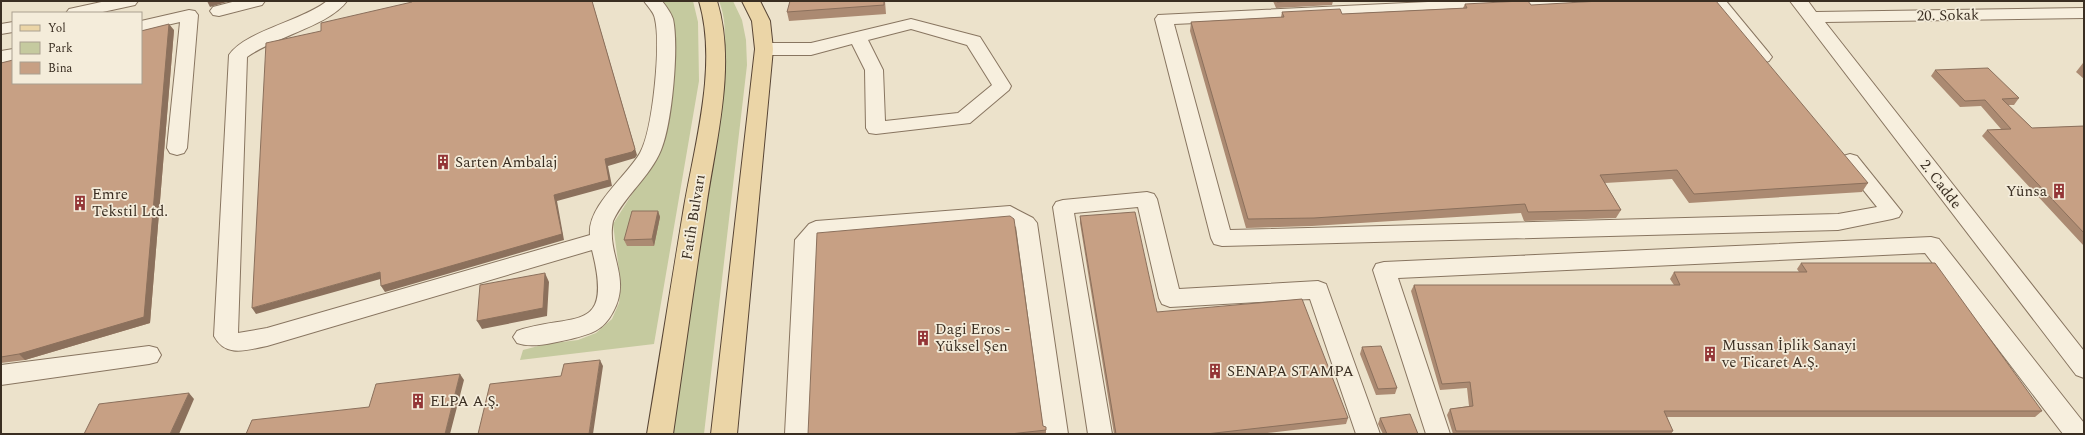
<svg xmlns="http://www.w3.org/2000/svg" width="2085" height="435" viewBox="0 0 2085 435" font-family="Spectral,serif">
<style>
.green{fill:#c5ca9f}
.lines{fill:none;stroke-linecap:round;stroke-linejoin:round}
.minor-casing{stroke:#887560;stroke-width:2}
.major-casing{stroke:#574434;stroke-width:2}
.minor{fill:#f7efde;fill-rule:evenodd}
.major{fill:#ebd5a7;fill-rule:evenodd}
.wall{fill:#ab8a72}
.shaded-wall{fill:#8b705c}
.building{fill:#c7a084;stroke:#8b705c}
.labels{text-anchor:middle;stroke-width:3.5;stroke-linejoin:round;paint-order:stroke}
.street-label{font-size:15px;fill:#3a2e22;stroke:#f4ecda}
.poi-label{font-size:15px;fill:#3a2e22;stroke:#f4ecda;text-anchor:start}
</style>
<rect width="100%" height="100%" fill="#ece2cb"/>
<path class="green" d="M 659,1 L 693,1 L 698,22 L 699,81 L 654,344 L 520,360 L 523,350 L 546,344 L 578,340 L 596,333 L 612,319 L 619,303 L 621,285 L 613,224 L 655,158 Z
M 719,1 L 733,1 L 742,20 L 746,40 L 747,65 L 704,434 L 672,434 L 724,63 C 725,42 727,21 719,1 Z"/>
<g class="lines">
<defs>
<path id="minor" d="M 106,1 L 138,1 L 135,5 L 98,13 L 66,13 L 69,9 Z
M 236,1 L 265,1 L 262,5 L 219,16 L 213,15 L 210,11 L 213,7 Z
M 327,1 L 347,1 C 329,26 274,37 247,57 L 238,333 L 267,328 L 590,235 C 587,206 627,176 640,153 C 653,130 661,45 655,19 C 654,12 648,7 644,1 L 662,1 C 666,6 671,13 673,19 C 679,47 672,124 661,150 C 650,177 625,195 613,221 C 606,254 632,278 613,312 C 603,331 591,334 571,339 C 555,342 533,349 517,343 L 513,337 L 517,331 C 573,312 614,336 592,250 L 267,346 C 246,350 226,358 214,336 L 229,55 C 245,31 302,21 327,1 Z
M 1449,1 L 1573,1 L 1570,5 L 1564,6 L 1174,24 L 1230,230 L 1838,214 L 1877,207 L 1840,161 L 1843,156 L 1850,154 L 1857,156 L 1902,212 L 1899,217 L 1892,219 L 1838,230 L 1222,246 L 1214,244 L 1211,238 L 1155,19 L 1158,15 Z
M 1708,1 L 1726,1 L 1769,53 L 1772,57 L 1769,61 L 1763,63 L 1757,61 Z
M 1790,1 L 1808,1 L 1816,12 L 2084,8 L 2084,18 L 1825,22 L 2084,351 L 2084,378 L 2076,375 Z
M 189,10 L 195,11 L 198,15 L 187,148 L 184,153 L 177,155 L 170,153 L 167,148 L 180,22 L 141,31 L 141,21 Z
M 911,19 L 980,37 L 1011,86 L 1009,90 L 970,123 L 876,134 L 869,133 L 866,128 L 865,70 L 852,44 L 811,55 L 764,55 L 758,53 L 755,49 L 758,45 L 764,43 L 811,43 ZM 911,29 L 967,45 L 992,85 L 958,113 L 885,121 L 883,70 L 868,40 Z
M 13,22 L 13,32 L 1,34 L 1,24 Z
M 13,49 L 13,61 L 1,63 L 1,51 Z
M 1147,192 L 1154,194 L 1157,199 L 1179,289 L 1318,281 L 1326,284 L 1380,434 L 1356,434 L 1310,299 L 1170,307 L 1162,304 L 1159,298 L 1138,207 L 1074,213 L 1112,434 L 1088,434 L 1053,207 L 1056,202 L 1063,200 Z
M 1010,206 L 1033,218 L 1037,223 L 1068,434 L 1044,434 L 1016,227 L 1007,221 L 822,236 L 817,242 L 809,434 L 785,434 L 795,240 L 809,224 L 816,221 Z
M 1931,237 L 1939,239 L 2084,423 L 2084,434 L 2063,434 L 1925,253 L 1398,278 L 1450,434 L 1426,434 L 1373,270 L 1376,264 L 1384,262 Z
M 149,346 L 157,348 L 161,355 L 157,362 L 149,364 L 1,385 L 1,365 Z"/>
<path id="major" d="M 699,1 L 717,1 C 737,65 715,144 706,208 C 694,284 684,359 673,434 L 647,434 C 660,358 671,283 684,207 C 695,143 718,64 699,1 Z
M 742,1 L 760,1 L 770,21 L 773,49 L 737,434 L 711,434 L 755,49 L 752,21 Z"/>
</defs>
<use href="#minor" class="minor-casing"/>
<use href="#major" class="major-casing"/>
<use href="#minor" class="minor"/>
<use href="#major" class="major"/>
</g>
<path class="wall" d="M 790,1 L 885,1 L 886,14 L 789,21 L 787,12 Z
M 1273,1 L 1333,1 L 1332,5 L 1276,8 Z
M 1465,4 L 1531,5 L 1868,183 L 1862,192 L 1689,203 L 1672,179 L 1605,183 L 1621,210 L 1616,218 L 1524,221 L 1521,213 L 1312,226 L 1246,228 L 1190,31 L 1191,22 L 1281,17 L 1282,12 L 1342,14 L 1463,8 Z
M 174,30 L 150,323 L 25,360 L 1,363 L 1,63 Z
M 2083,63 L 2084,63 L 2084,79 L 2076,72 Z
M 1935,70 L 2019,98 L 2014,105 L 2008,105 L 2032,128 L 2084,126 L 2084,246 L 1982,136 L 1987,130 L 2001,129 L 1981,106 L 1960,107 L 1931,76 Z
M 658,211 L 660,217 L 654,246 L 627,246 L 624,240 Z
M 1080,216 L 1157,312 L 1348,418 L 1346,424 L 1258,434 L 1114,434 L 1080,223 Z
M 1801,263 L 2042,411 L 2035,417 L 1667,417 L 1673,431 L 1671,434 L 1453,434 L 1447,415 L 1450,409 L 1469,406 L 1467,388 L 1440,390 L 1411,291 L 1414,285 L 1674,285 L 1670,279 L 1674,272 L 1799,272 L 1797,269 Z
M 1362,347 L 1397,388 L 1395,394 L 1376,395 L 1360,354 Z
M 1380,418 L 1418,434 L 1383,434 L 1378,424 Z
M 1043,426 L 1046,430 L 1046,434 L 808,434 Z"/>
<path class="shaded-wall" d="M 207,1 L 230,1 L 210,7 Z
M 592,1 L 637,155 L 635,158 L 608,166 L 612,186 L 557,201 L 564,240 L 385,292 L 381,286 L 554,195 L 605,159 Z
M 169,24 L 174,30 L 150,323 L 25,360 L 19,354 Z
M 658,211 L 660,217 L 654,246 L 652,239 Z
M 380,272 L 384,278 L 256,314 L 252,308 Z
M 545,273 L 549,282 L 547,316 L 482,329 L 477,321 Z
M 600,360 L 603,366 L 593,434 L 589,434 Z
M 460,374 L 464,380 L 450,434 L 445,434 Z
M 189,393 L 194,399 L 179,434 L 170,434 Z"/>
<path class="building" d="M 412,1 L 592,1 L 635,149 L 632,152 L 605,159 L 609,180 L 554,195 L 562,234 L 381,286 L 380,272 L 252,308 L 266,43 L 321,31 L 321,23 L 412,2 Z
M 790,1 L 884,1 L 884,5 L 787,12 Z
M 1276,1 L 1291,1 L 1277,2 Z
M 1521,1 L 1528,1 L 1531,5 L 1600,1 L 1716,1 L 1868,183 L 1694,194 L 1677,170 L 1600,175 L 1621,210 L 1528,212 L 1525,204 L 1314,218 L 1248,219 L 1191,22 L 1284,17 L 1282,12 L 1340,9 L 1342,14 L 1467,8 L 1465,4 Z
M 169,24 L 144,317 L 19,354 L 1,357 L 1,63 L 13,60 L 13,83 L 141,83 L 141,31 Z
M 1988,68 L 2019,98 L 2002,99 L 2032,128 L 2084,126 L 2084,233 L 1987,130 L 2011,129 L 1985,100 L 1965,101 L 1935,70 Z
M 632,211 L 658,211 L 652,239 L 624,240 Z
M 1135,212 L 1157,312 L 1302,299 L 1348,418 L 1206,434 L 1116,434 L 1080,216 Z
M 1010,216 L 1014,219 L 1043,426 L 1046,427 L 1046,430 L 1010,434 L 808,434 L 817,233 Z
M 1801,263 L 1935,263 L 2042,411 L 1664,411 L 1673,431 L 1456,431 L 1450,409 L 1473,406 L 1470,382 L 1442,384 L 1414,285 L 1680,285 L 1674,272 L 1807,272 Z
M 545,273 L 543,308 L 477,321 L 480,285 Z
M 1381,346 L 1397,388 L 1378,389 L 1362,347 Z
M 600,360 L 589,434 L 478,434 L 490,384 L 561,376 L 564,364 Z
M 460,374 L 445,434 L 246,434 L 252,420 L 369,407 L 376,384 Z
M 189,393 L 170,434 L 84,434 L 99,404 Z
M 1410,414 L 1418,434 L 1387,434 L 1380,418 Z"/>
<defs>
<symbol id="building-bare" viewBox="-9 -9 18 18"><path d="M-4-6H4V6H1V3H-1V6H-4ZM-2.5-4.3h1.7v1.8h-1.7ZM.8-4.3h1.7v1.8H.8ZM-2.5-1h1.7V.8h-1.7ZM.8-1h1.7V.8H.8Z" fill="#933536" stroke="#f4ecda" stroke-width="2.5" paint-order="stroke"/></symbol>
</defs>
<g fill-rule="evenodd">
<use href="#building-bare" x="432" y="151" width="22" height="22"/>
<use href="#building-bare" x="2048" y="180" width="22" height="22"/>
<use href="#building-bare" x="69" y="192" width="22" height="22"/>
<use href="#building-bare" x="912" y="327" width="22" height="22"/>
<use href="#building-bare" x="1699" y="343" width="22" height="22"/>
<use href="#building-bare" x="1204" y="360" width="22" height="22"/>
<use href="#building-bare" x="407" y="390" width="22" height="22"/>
</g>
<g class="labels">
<g class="street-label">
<text transform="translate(1948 15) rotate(-1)" y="5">20. Sokak</text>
<text transform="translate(1941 184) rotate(52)" y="5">2. Cadde</text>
<text transform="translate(693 217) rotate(-81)" y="5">Fatih Bulvarı</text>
</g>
<g class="poi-label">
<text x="455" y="167">Sarten Ambalaj</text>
<text x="2047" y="196" text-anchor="end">Yünsa</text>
<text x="92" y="199">Emre<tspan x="92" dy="17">Tekstil Ltd.</tspan></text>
<text x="935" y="334">Dagi Eros -<tspan x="935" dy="17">Yüksel Şen</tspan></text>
<text x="1722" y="350">Mussan İplik Sanayi<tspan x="1722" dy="17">ve Ticaret A.Ş.</tspan></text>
<text x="1227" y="376">SENAPA STAMPA</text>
<text x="430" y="406">ELPA A.Ş.</text>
</g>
</g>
<rect width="2085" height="435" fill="none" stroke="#3a2e22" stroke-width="4"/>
<rect x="12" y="12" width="130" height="72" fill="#f4ecda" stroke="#aaa090"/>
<rect x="20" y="25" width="20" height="6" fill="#ebd5a7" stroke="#aaa090"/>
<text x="48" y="32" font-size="12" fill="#3a2e22">Yol</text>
<rect x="20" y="42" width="20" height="12" fill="#c5ca9f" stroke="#aaa090"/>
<text x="48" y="52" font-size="12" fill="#3a2e22">Park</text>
<rect x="20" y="62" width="20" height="12" fill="#c7a084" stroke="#aaa090"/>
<text x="48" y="72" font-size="12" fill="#3a2e22">Bina</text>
</svg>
